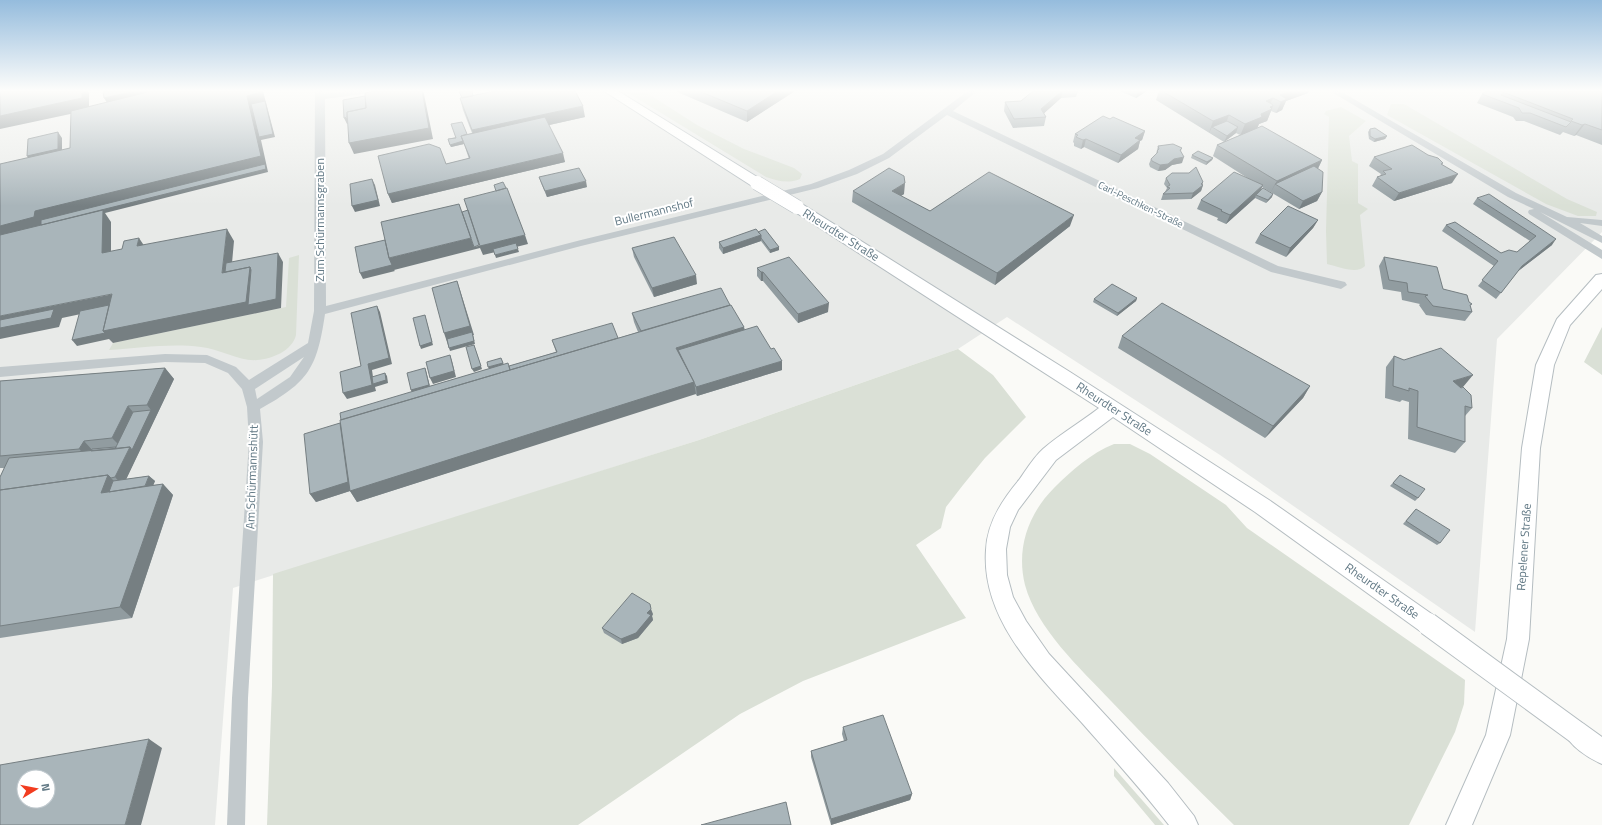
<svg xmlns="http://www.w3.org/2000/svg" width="1602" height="825" viewBox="0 0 1602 825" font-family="'Titillium Web',sans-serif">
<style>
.built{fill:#e8eae8;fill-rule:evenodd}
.green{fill:#dae0d6}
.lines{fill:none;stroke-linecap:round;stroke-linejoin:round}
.secondary-casing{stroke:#b5bdc1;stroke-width:2}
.minor{fill:#c2c9cc;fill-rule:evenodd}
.secondary{fill:#fff;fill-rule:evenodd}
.secondary-bridge-far1-casing{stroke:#b5bdc1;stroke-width:15;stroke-linecap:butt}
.secondary-bridge-casing{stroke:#b5bdc1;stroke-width:24;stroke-linecap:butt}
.secondary-bridge-far1{stroke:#fff;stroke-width:14}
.secondary-bridge{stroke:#fff;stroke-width:22}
.wall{fill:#919ca0}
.shaded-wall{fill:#767f82}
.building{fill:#a9b5ba;stroke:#767f82;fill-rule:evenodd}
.labels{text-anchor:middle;stroke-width:4;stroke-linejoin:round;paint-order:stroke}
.far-street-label{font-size:10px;fill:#627985;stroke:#fff}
.street-label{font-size:12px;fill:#627985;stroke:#fff}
</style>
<rect width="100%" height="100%" fill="#fafaf7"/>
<path class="built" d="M 0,91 L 1602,91 L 1602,232 L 1497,339 L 1475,632 L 1220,455 L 1007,317 L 958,349 L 699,440 L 233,588 L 215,825 L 0,825 ZM 24,777 L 48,777 L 48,801 L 24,801 Z"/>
<path class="green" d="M 625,91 L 644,91 L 697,125 L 744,149 L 794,168 L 802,174 L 800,179 C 788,184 778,181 766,177 Z
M 1404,104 L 1567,199 L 1597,212 L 1596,216 L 1578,216 L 1546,204 L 1387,115 L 1391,104 Z
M 1341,107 L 1366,121 L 1349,136 L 1352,161 L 1358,164 L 1358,203 L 1368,209 L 1360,215 L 1365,266 C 1357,275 1337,266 1327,264 L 1326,231 L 1329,117 L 1324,114 L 1326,111 Z
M 299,255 L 296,335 C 292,351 272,359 257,360 C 242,362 219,349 201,347 C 171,343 139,348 109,350 L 113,343 L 286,307 L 289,258 Z
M 1602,327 L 1602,375 L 1584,362 Z
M 958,349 L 993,375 L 1026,417 L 985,458 L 963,485 L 946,507 L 941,528 L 916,545 L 966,618 L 803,681 L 740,714 L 578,825 L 267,825 L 272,686 L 273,574 L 699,440 Z
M 1114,444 L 1130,444 L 1150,454 L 1226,505 L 1247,528 L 1465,680 L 1464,704 L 1455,732 L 1409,825 L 1234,825 C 1192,784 1151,743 1111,701 C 1080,668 1037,629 1025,585 C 1016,549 1028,514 1054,488 C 1071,471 1091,453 1114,444 Z
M 1114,768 L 1164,825 L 1155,825 L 1114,776 Z"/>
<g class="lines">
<defs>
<path id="secondary" d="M 604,91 L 618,91 L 762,180 L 764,183 L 762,186 L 752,186 Z
M 797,203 L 802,204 L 1070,372 L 1269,500 L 1436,617 L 1439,624 L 1436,631 L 1428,634 L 1420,631 L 1255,512 L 1113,417 L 1056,460 L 1018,510 L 1010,527 L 1006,549 L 1007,575 L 1013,597 L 1026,621 L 1049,654 L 1168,783 L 1194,816 L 1198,825 L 1169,825 C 1142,790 1112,757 1083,724 C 1039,676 981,620 986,550 C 987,523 1002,500 1019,480 C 1026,470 1034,457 1043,449 C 1060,434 1081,422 1099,408 L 792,210 L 790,207 L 792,204 Z
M 1602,274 L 1602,289 L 1570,325 L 1554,365 L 1540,448 L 1529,639 L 1510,735 L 1472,825 L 1446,825 L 1486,735 L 1507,639 L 1522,448 L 1536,365 L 1557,319 L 1596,275 Z
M 1576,720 L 1584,724 L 1602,737 L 1602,764 C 1588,758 1570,746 1564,732 L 1568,724 Z"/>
</defs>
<use href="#secondary" class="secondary-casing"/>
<path class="minor" d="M 315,91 L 323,91 L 324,94 L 345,91 L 366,91 L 362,94 L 325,99 L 326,306 L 581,240 L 811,184 L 849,170 L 883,154 L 968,91 L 977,91 L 953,111 L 1278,266 L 1345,282 L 1347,285 L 1341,289 L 1271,272 L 947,115 L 889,158 L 857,174 L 818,188 L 581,246 L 325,314 C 317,368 309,382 260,409 L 263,442 L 248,698 L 245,825 L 227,825 L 232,698 L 249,442 L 247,407 L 242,389 L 228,373 L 205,363 L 165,362 L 0,377 L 0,367 L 165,354 L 207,355 L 236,367 L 249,380 L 308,343 L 314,311 ZM 304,357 L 290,377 L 257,399 L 255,389 Z
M 1330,91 L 1340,91 L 1516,193 L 1567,217 L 1602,220 L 1602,226 L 1580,223 L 1602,236 L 1602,243 L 1540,212 L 1602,250 L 1602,259 L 1529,214 L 1528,212 L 1529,210 L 1534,209 L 1508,197 Z"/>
<use href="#secondary" class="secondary"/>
<defs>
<path id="secondary-bridge-far1" d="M 757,183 L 797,207"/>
<path id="secondary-bridge" d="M 1428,624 L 1576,732"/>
</defs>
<use href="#secondary-bridge-far1" class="secondary-bridge-far1-casing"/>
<use href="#secondary-bridge" class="secondary-bridge-casing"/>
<use href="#secondary-bridge-far1" class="secondary-bridge-far1"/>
<use href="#secondary-bridge" class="secondary-bridge"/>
</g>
<path class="wall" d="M 459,91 L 472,91 L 473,96 L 585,117 L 549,125 L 565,162 L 392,203 L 388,194 L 446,164 L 469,159 L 464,144 L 451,147 L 448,139 L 472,133 L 463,110 L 460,98 L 462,98 Z
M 675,91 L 795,91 L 747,122 Z
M 1033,91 L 1078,91 L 1076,97 L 1061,98 L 1044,113 L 1046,117 L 1044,126 L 1013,128 L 1004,111 L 1005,102 L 1021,101 Z
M 1120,91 L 1147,91 L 1136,98 Z
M 1159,91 L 1309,91 L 1308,93 L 1286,101 L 1282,110 L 1276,113 L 1271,111 L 1267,121 L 1259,124 L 1257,128 L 1322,160 L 1318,169 L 1322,192 L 1317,201 L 1299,209 L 1262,187 L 1261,190 L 1272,197 L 1266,203 L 1255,198 L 1226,224 L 1217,220 L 1218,218 L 1197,209 L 1201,200 L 1249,179 L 1213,156 L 1217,145 L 1240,135 L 1236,133 L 1224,142 L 1156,100 Z
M 1486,91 L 1602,91 L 1602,145 L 1576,135 L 1574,136 L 1563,132 L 1560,135 L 1524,121 L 1516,121 L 1513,117 L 1477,103 L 1482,94 Z
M 1110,119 L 1145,131 L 1142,140 L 1140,141 L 1138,149 L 1118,163 L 1084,147 L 1081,149 L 1074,146 L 1074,143 L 1073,142 L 1075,134 Z
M 1370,129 L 1387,136 L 1385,139 L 1374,142 L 1369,139 L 1368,132 Z
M 1158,146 L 1182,148 L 1181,151 L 1182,163 L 1172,165 L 1165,170 L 1158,171 L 1150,167 L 1149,164 L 1151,159 L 1156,154 Z
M 1192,155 L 1213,158 L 1212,160 L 1206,165 L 1191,158 Z
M 1428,155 L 1443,163 L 1442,164 L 1452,183 L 1394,201 L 1372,186 L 1377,177 L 1380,176 L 1381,174 L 1369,166 L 1374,157 Z
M 539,177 L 587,187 L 547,197 L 541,183 Z
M 1166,178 L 1203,182 L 1202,184 L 1203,185 L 1201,191 L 1191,199 L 1161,200 L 1163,194 L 1165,192 L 1167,188 L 1164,184 Z
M 853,191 L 904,194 L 901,196 L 930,211 L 1070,226 L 995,285 L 852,202 Z
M 1477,198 L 1552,245 L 1517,272 L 1496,299 L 1478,286 L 1494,266 L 1442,231 L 1446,225 L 1501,253 L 1517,252 L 1530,241 L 1473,204 Z
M 1318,220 L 1313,228 L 1286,257 L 1255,243 L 1260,234 Z
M 758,232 L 779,247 L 779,250 L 770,253 L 761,241 L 723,254 L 719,248 L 719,242 Z
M 632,248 L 697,284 L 654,297 L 634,257 Z
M 1384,257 L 1443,289 L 1470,307 L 1472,312 L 1465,321 L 1426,315 L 1419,305 L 1420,304 L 1402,300 L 1401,292 L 1383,289 L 1379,266 Z
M 757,268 L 828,312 L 798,323 L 763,281 L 761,281 L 757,276 Z
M 1137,298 L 1136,301 L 1117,316 L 1093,302 L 1094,299 Z
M 730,305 L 744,327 L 745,330 L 782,370 L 697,396 L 695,393 L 357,502 L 350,491 L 316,502 L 310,494 L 340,423 L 412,392 L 425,368 L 426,371 L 430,386 L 489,369 L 501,358 L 504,365 L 509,366 L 556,352 L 552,340 L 618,338 L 638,332 L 634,322 L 632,313 Z
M 1122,336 L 1310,386 L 1303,398 L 1265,438 L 1118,348 Z
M 1394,356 L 1463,387 L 1460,387 L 1472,408 L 1465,416 L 1465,442 L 1455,453 L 1408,439 L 1409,402 L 1402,400 L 1400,402 L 1385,398 L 1386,367 Z
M 165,368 L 174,379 L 126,479 L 149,476 L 155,481 L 153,485 L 163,484 L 173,495 L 132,618 L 0,638 L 0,477 L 4,468 L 0,468 L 0,381 Z
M 1400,475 L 1418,498 L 1415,501 L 1390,486 Z
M 1416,509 L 1440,543 L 1437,545 L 1403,524 Z
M 653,614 L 652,616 L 653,620 L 638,638 L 622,644 L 604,633 L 602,628 Z
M 843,727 L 912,794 L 910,800 L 831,825 L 811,757 L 811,751 L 844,741 L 842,734 Z"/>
<path class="shaded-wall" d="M 82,91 L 87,91 L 89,93 L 89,110 L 0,129 L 0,116 Z
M 135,91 L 185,91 L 111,109 L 104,98 Z
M 261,91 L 263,91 L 275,137 L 261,140 L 268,172 L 105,213 L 111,222 L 111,264 L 0,240 L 0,226 L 35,211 L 247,96 Z
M 422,91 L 423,91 L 424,94 L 433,139 L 354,154 L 349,143 Z
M 778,91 L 795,91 L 747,122 L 747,111 Z
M 1062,91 L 1063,91 L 1061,98 L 1040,117 L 1041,109 Z
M 1138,91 L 1147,91 L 1136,98 Z
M 1290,91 L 1309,91 L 1308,93 L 1286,101 L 1282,110 L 1276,113 L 1281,102 L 1280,95 Z
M 1273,98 L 1268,109 L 1266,101 Z
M 583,106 L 585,117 L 464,144 L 474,139 L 472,130 Z
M 1273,106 L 1267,121 L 1259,124 L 1257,129 L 1240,136 L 1245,124 L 1270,107 Z
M 368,114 L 371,119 L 347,124 L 344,118 Z
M 1229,115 L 1225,126 L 1212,127 L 1209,133 L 1213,121 Z
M 1585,124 L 1576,135 L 1574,136 L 1582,125 Z
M 1238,127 L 1236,133 L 1224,142 L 1227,136 Z
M 1145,131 L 1142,140 L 1140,141 L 1138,149 L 1118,163 L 1121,155 L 1135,138 Z
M 58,132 L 62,138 L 62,155 L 31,162 L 27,156 Z
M 1387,136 L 1385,139 L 1374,142 L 1375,139 Z
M 1086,139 L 1084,147 L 1081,149 L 1083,140 Z
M 463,141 L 464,144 L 451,147 L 450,145 Z
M 563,153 L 565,162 L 392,203 L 388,194 Z
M 1184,157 L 1182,163 L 1172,165 L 1165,170 L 1158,171 L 1160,165 L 1174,159 Z
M 1213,158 L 1212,160 L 1206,165 L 1207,162 Z
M 1322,160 L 1316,172 L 1275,184 L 1271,192 L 1277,181 Z
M 1458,174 L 1452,183 L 1394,201 L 1399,193 Z
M 372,179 L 375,185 L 380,206 L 355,212 L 352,206 Z
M 586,181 L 587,187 L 547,197 L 545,191 Z
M 1203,182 L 1202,186 L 1203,185 L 1201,191 L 1191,199 L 1193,193 L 1201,184 Z
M 905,183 L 904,194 L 891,202 L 892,191 Z
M 1263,185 L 1259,194 L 1256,195 L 1255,198 L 1226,224 L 1230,215 Z
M 1322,192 L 1317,201 L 1299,209 L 1303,201 Z
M 1273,194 L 1272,197 L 1266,203 L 1268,200 Z
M 1074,215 L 1070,226 L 995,285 L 997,273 Z
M 1318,220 L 1313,228 L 1286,257 L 1290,248 Z
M 227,229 L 234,241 L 231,274 L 250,267 L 278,253 L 283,262 L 281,308 L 113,343 L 109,339 L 77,346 L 72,340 L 103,331 L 114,307 L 62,318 L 59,327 L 0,339 L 0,316 L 222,273 Z
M 525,235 L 528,244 L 483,255 L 480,248 L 394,270 L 395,271 L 363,279 L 360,273 L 389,258 L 471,238 L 474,247 Z
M 761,235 L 761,241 L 723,254 L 723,248 Z
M 139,238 L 147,250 L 137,246 Z
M 1556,239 L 1552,245 L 1517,272 L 1496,299 L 1522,266 Z
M 779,247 L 779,250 L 770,253 L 770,250 Z
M 518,249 L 519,252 L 496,258 L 495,255 Z
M 761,272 L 763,272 L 763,281 L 761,281 Z
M 696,275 L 697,284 L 654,297 L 652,288 Z
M 457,281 L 460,290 L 474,335 L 473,335 L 475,344 L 450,351 L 444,333 Z
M 1137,298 L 1136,301 L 1117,316 L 1118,313 Z
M 829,303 L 828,312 L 798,323 L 798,314 Z
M 377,306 L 380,312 L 392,364 L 372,370 L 374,384 L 385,373 L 387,376 L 388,383 L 375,387 L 376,391 L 347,399 L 343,393 L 368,364 Z
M 425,315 L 433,345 L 421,349 L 420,346 Z
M 744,327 L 745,339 L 681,358 L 676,348 Z
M 474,345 L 482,369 L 474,372 L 472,369 Z
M 450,355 L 452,361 L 456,377 L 433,384 L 430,378 Z
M 782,361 L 782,370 L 697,396 L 696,387 Z
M 503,363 L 504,366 L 490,370 L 488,367 Z
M 165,368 L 174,379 L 123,486 L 115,477 L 130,447 L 151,410 L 147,405 Z
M 425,368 L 426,371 L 430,388 L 412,393 L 411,390 Z
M 1473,375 L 1463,387 L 1444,393 L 1453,381 Z
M 513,376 L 694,382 L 696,394 L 357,502 L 350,491 L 316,502 L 310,494 Z
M 1310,386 L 1303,398 L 1265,438 L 1273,426 Z
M 128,406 L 138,418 L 120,446 L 112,438 Z
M 84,441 L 94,452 L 87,457 L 79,449 Z
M 108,475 L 119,486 L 115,497 L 101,493 Z
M 149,476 L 155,481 L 148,499 L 143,493 Z
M 163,484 L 173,495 L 132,618 L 120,607 Z
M 651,609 L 653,614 L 652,616 L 653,620 L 638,638 L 622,644 L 621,639 Z
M 149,739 L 162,748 L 141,825 L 125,825 Z
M 912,794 L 910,800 L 831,825 L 831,819 Z"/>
<path class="building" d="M 5,91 L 82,91 L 82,98 L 0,116 L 0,92 Z
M 103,91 L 135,91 L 104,98 Z
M 152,91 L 261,91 L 261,92 L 247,96 L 261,156 L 35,211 L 34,217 L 0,226 L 0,164 L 70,148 L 71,111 Z
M 375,91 L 422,91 L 429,128 L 349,143 L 347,112 L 366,108 L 365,93 Z
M 459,91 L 472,91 L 473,96 L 462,98 Z
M 496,91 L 575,91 L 583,106 L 472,130 L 460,98 Z
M 699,91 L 778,91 L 747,111 Z
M 1033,91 L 1062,91 L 1041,109 L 1046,117 L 1014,119 L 1005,102 L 1021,101 Z
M 1162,91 L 1290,91 L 1280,95 L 1287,99 L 1281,102 L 1273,98 L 1266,101 L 1272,104 L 1273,106 L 1270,107 L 1272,109 L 1261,114 L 1262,117 L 1245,124 L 1229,115 L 1213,121 Z
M 1486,91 L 1505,91 L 1503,92 L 1504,93 L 1501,95 L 1571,122 L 1566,127 L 1530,113 L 1522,113 L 1519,108 L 1482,94 Z
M 1505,91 L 1602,91 L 1602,130 L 1585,124 L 1582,125 L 1571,121 L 1573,119 L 1503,92 Z
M 365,96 L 366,108 L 347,112 L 347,117 L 344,118 L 343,100 Z
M 265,101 L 273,134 L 259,137 L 251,104 Z
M 1103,116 L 1110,119 L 1113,117 L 1145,131 L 1135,138 L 1140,140 L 1121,155 L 1086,139 L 1083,140 L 1076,137 L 1078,135 L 1075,134 Z
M 545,117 L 563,153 L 388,194 L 378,156 L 429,144 L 440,148 L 446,164 L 470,158 L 461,136 Z
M 1227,121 L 1238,127 L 1227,136 L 1212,127 Z
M 462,122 L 467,134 L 461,136 L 463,141 L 450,145 L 448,139 L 456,138 L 451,124 Z
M 1262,126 L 1322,160 L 1277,181 L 1217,145 Z
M 1375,128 L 1387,136 L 1375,139 L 1370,136 L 1370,129 Z
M 58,132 L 58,149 L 27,156 L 28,139 Z
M 1173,144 L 1182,148 L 1180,150 L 1184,157 L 1174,159 L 1168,164 L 1160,165 L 1152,161 L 1151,159 L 1158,152 L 1157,151 L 1159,149 L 1158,146 Z
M 1412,145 L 1428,155 L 1438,158 L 1443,163 L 1441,164 L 1458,174 L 1399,193 L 1377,177 L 1386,174 L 1383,171 L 1392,169 L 1374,157 Z
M 1198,151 L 1213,158 L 1207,162 L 1192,155 Z
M 265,164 L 266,169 L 41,225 L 41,220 Z
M 1314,166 L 1323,172 L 1322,192 L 1303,201 L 1275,184 Z
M 1196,167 L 1203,182 L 1201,184 L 1203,185 L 1193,193 L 1163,194 L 1170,188 L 1167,187 L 1170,185 L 1166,178 L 1172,173 L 1189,173 Z
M 579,168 L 586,181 L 545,191 L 539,177 Z
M 889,168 L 904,176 L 905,183 L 892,191 L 930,211 L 989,172 L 1074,215 L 997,273 L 853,191 Z
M 1234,172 L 1263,185 L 1230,215 L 1221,211 L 1222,210 L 1201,200 Z
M 372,179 L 378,200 L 352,206 L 350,184 Z
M 503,182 L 506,188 L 496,191 L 494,185 Z
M 507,188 L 525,235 L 480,246 L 464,199 Z
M 1263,188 L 1273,194 L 1268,200 L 1256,195 Z
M 1489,194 L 1556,239 L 1522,266 L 1501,293 L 1482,280 L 1498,261 L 1446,225 L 1455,222 L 1501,253 L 1509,250 L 1517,252 L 1536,236 L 1477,198 Z
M 459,204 L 471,238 L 389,258 L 381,222 Z
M 1288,206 L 1318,220 L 1290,248 L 1260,234 Z
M 103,210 L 102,253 L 122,249 L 124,241 L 139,238 L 137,246 L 227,229 L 222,273 L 250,267 L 246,302 L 103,331 L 112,294 L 0,316 L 0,235 Z
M 468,210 L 479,245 L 474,247 L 462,212 Z
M 756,229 L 761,235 L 723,248 L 719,242 Z
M 765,229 L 779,247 L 770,250 L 761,238 L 761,235 L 758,232 Z
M 674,237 L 696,275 L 652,288 L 632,248 Z
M 385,240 L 389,258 L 392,265 L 360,273 L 355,247 Z
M 516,243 L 518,249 L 495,255 L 493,249 Z
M 278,253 L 276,299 L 248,305 L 251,270 L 250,267 L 225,272 L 226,263 Z
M 789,257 L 829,303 L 798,314 L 763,272 L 761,272 L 757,268 Z
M 1384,257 L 1437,267 L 1443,289 L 1467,295 L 1469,302 L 1472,304 L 1470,305 L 1472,312 L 1433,306 L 1425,296 L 1428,295 L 1408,292 L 1407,283 L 1389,280 Z
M 457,281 L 470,326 L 444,333 L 432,288 Z
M 1112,284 L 1137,298 L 1118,313 L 1094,299 Z
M 721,288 L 730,305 L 641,331 L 632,313 Z
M 1162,303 L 1310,386 L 1273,426 L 1122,336 Z
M 109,305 L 103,331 L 105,333 L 72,340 L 80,311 Z
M 731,305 L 744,327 L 676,348 L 694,382 L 350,491 L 340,420 Z
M 377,306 L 389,358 L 368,364 L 372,385 L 343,393 L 340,372 L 361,366 L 351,313 Z
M 54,309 L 51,318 L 0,328 L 0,320 Z
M 425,315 L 432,342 L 420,346 L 413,318 Z
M 612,323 L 618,338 L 510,370 L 509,366 L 557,352 L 552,340 Z
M 757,326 L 771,349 L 774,348 L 782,361 L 696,387 L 694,382 L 678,350 Z
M 472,332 L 474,341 L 449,348 L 447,339 Z
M 474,345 L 481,366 L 472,369 L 466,347 Z
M 1441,348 L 1473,375 L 1453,381 L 1461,388 L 1463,387 L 1471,395 L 1472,408 L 1465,406 L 1465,442 L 1417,427 L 1418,391 L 1409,388 L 1409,391 L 1393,386 L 1394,356 L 1404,360 Z
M 450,355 L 454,371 L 430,378 L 426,362 Z
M 501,358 L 503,363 L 488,367 L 487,362 Z
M 508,363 L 510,370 L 341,420 L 340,413 Z
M 165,368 L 147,405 L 128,406 L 112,438 L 84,441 L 79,449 L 0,456 L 0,381 Z
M 425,368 L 429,385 L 411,390 L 407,373 Z
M 385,373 L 386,380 L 373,384 L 372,377 Z
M 151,410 L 132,450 L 130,447 L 115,449 L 133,412 Z
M 340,423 L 348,482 L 310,494 L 304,434 Z
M 116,447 L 115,449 L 91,451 L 92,449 Z
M 130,447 L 115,477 L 111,478 L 108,475 L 0,490 L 0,477 L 9,458 Z
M 108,475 L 101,493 L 163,484 L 120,607 L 0,626 L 0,490 Z
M 1400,475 L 1425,489 L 1418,498 L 1393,483 Z
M 149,476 L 145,486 L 109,492 L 113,481 Z
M 1416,509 L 1450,530 L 1440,543 L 1406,521 Z
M 632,593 L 650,604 L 651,609 L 647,613 L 651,615 L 636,633 L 621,639 L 602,628 Z
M 883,715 L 912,794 L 831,819 L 811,751 L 847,740 L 843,727 Z
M 149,739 L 125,825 L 0,825 L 0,765 ZM 24,777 L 48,777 L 48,801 L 24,801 Z
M 786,802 L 791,825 L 701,825 Z"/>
<linearGradient id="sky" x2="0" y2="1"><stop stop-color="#95bcdd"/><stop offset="0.44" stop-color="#fdfdfb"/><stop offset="1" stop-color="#fdfdfb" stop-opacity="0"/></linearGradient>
<rect width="1602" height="206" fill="url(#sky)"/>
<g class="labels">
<g class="far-street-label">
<text transform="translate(1141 204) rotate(26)" y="4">Carl-Peschken-Straße</text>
</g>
<g class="street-label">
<text transform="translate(654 212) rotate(-14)" y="4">Bullermannshof</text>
<text transform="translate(320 220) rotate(-90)" y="4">Zum Schürmannsgraben</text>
<text transform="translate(841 235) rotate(32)" y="4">Rheurdter Straße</text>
<text transform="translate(1114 409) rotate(33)" y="4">Rheurdter Straße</text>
<text transform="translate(252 477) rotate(-88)" y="4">Am Schürmannshütt</text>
<text transform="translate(1524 547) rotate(-86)" y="4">Repelener Straße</text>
<text transform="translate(1382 591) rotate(35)" y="4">Rheurdter Straße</text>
</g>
</g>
<g transform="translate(36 789) rotate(80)"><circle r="19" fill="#ffffff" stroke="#c0c9ce"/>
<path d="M0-3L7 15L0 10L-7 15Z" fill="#f23c1f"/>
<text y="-6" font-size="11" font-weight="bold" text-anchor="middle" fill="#627985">N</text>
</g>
</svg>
